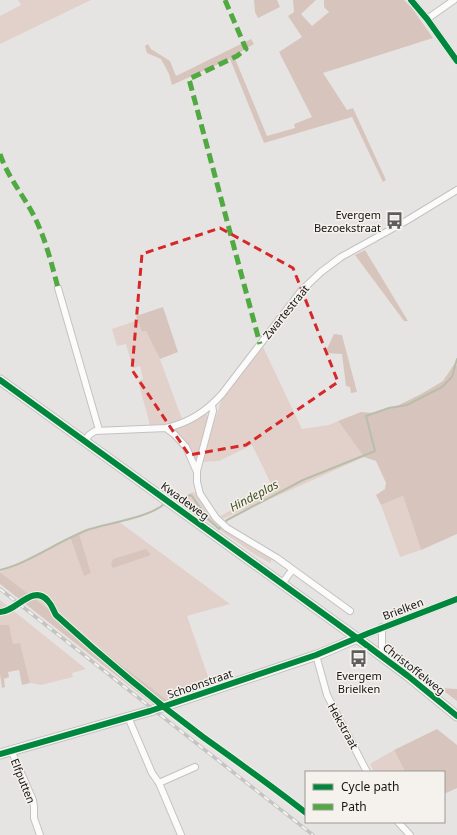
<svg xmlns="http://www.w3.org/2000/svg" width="457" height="835" viewBox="0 0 457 835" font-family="'Noto Sans',sans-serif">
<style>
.green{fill:#e2d1ca}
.forest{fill:#d7c5bd}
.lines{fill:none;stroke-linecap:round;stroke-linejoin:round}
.stream{stroke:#b8bea9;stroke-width:2}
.street-casing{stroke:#c3c2c0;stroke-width:8}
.secondary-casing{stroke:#c3c2c0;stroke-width:11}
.street{stroke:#fbfbfb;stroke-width:6}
.secondary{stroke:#fbfbfb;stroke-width:9}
.rail-casing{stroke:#c4c4c3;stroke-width:3.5}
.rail{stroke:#f5f2ed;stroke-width:2;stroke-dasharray:6;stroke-linecap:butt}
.quiet{stroke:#51a942;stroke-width:5;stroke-dasharray:10 5;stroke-linecap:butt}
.cycleway-casing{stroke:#f5f2ed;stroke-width:8}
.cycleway{stroke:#00873e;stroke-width:6}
.marked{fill:none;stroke:#d62828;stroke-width:3;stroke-dasharray:8 5;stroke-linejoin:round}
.labels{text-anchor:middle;stroke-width:3;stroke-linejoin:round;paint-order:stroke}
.poi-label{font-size:11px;fill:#161513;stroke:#f5f2ed;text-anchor:end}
.street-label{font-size:11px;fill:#161513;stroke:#f5f2ed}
.water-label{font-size:12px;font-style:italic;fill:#455123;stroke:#f5f2ed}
</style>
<rect width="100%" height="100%" fill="#e6e4e2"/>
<path class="green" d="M 18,0 L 91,0 L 0,44 L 0,16 L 21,5 Z
M 138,320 L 142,332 L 146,331 L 157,351 L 182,419 L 175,423 L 150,425 L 138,381 L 143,379 L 140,366 L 133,368 L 126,344 L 117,346 L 112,329 Z
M 263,347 L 302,429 L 329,425 L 338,421 L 364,457 L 284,493 L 222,519 L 220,516 L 273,488 L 252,445 L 219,461 L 201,462 L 220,404 L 224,395 Z
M 206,414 L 208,416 L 209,419 L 197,462 L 195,462 L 188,446 L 176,431 L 176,428 L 191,423 Z
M 193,492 L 199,495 L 211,516 L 272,559 L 270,563 L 254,554 L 177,500 Z
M 403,496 L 421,550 L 400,557 L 381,505 Z
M 118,521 L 230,604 L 187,616 L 211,685 L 167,700 L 0,572 L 70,537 L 84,575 L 91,573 L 79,533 Z
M 0,600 L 86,669 L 72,673 L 73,677 L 41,685 L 30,683 L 20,644 L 13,645 L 6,626 L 0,625 Z
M 394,750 L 405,772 L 374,772 L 370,764 Z"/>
<path class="forest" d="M 254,0 L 277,0 L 280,7 L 258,18 L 255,12 Z
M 293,0 L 316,0 L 301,14 L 312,26 L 329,12 L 324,7 L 324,0 L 404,0 L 412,8 L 433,38 L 323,73 L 347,110 L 353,108 L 386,180 L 383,182 L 352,117 L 264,143 L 230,59 L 172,85 L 169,74 L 161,59 L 147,53 L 145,46 L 148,44 L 151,49 L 170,61 L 176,76 L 251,39 L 254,44 L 234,56 L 267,136 L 295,128 L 294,124 L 312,117 L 279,52 L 302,37 L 288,16 L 294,12 Z
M 365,250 L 408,321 L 404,321 L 355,255 Z
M 163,307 L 178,352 L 160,359 L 146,331 L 142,332 L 136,316 Z
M 334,334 L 342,335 L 357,392 L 351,393 L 350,387 L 346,386 L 342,354 L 325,353 Z
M 455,363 L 457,366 L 457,534 L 421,550 L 403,496 L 381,505 L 376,495 L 385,489 L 386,483 L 376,461 L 364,457 L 338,421 L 361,412 L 374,413 L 395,407 L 421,394 L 443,381 Z
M 79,533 L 91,573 L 84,576 L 70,537 Z
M 146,549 L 151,555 L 113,568 L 111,565 L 113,559 Z
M 0,572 L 167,700 L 154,705 L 0,584 Z
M 0,625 L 9,625 L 13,644 L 20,643 L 30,683 L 22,685 L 19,670 L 8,672 L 9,677 L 4,679 L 5,687 L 2,688 L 0,674 Z
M 440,688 L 457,689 L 457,701 Z
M 437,729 L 457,745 L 457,788 L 444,794 L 444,772 L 405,772 L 394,750 Z"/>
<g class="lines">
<path class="stream" d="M 169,498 L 173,493 L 182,500 L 190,495 L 192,496 L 207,518 L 219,529 L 227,520 L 303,480 L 375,451 L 366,416 L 389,408 L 407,405 L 442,387 L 452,377 L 457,359
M 0,570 C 32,562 59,540 90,529 C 109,523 152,517 165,503"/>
<defs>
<path id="street" d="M 411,0 L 427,19 L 457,61
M 427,19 L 454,0
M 58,288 L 99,430
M 166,428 L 174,434 L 186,447 L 197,472 L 197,482 L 200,494 L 216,518 L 227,528 L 277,558 L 350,611
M 85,441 L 89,435 L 95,431 L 166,428 C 189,423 207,411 222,394 L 301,291 L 321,272 L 341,257 L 406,221 L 457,190
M 197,471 L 213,411 L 212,405
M 282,584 L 292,570
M 382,627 L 382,646 L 385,658
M 357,638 L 457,599
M 316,655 L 327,695 L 367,772
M 128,717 L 152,773 L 159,783 L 181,835
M 11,750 L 33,800 L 34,807 L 34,818 L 40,835
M 159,783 L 195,767
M 398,822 L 410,835"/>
<path id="secondary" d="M 0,380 L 357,638 L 408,676 L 457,716
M 0,754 L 150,711 L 320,654 L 357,638"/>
</defs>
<use href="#street" class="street-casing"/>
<use href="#secondary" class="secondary-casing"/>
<use href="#street" class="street"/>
<use href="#secondary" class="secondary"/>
<defs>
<path id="rail" d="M 0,589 L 313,835"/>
</defs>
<use href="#rail" class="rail-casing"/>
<use href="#rail" class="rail"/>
<path class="quiet" d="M 225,0 L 246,49 L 237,56 L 189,79 L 260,344
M 0,154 C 8,178 25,197 36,220 C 46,241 52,265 58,288"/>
<defs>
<path id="cycleway" d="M 411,0 L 427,19 L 457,61
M 0,380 L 357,638 L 408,676 L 457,716
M 0,612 C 16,612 33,583 48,601 C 52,605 53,610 56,615 C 103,658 152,699 203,737 C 238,762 273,787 306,813
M 0,754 L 150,711 L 316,655 L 369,633 L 457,599"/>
</defs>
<use href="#cycleway" class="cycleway-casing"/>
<use href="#cycleway" class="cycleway"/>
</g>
<path class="marked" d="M 220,228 L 293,268 L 338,382 L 246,445 L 189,455 L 132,370 L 142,254 Z"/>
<defs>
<symbol id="bus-bare" viewBox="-9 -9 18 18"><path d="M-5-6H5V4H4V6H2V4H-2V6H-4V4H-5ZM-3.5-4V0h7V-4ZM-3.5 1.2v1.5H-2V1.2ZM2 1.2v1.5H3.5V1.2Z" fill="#5f5d5b" stroke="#f5f2ed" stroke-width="2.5" paint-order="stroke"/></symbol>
</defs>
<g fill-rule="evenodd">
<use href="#bus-bare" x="382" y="208" width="25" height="25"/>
<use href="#bus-bare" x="346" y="646" width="25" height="25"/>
</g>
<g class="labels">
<g class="poi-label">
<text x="381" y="219">Evergem<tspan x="381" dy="13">Bezoekstraat</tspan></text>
<text x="359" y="680" text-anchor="middle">Evergem<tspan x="359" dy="13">Brielken</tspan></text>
</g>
<g class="street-label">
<text transform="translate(286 312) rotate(-51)" y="4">Zwartestraat</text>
<text transform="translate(185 501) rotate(36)" y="4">Kwadeweg</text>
<text transform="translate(403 609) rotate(-21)" y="4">Brielken</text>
<text transform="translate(414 669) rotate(38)" y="4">Christoffelweg</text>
<text transform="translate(200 684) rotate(-19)" y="4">Schoonstraat</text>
<text transform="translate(343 726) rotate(61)" y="4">Hekstraat</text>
<text transform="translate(23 781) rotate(68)" y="4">Elfputten</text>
</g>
<g class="water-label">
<text transform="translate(254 496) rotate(-28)" y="4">Hindeplas</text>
</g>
</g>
<rect x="305" y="771" width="140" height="52" fill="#f5f2ed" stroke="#9c9a96"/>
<rect x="313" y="784" width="20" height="6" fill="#00873e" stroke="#9c9a96"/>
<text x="341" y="791" font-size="12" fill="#161513">Cycle path</text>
<rect x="313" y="804" width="20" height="6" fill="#51a942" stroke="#9c9a96"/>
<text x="341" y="811" font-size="12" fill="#161513">Path</text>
</svg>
